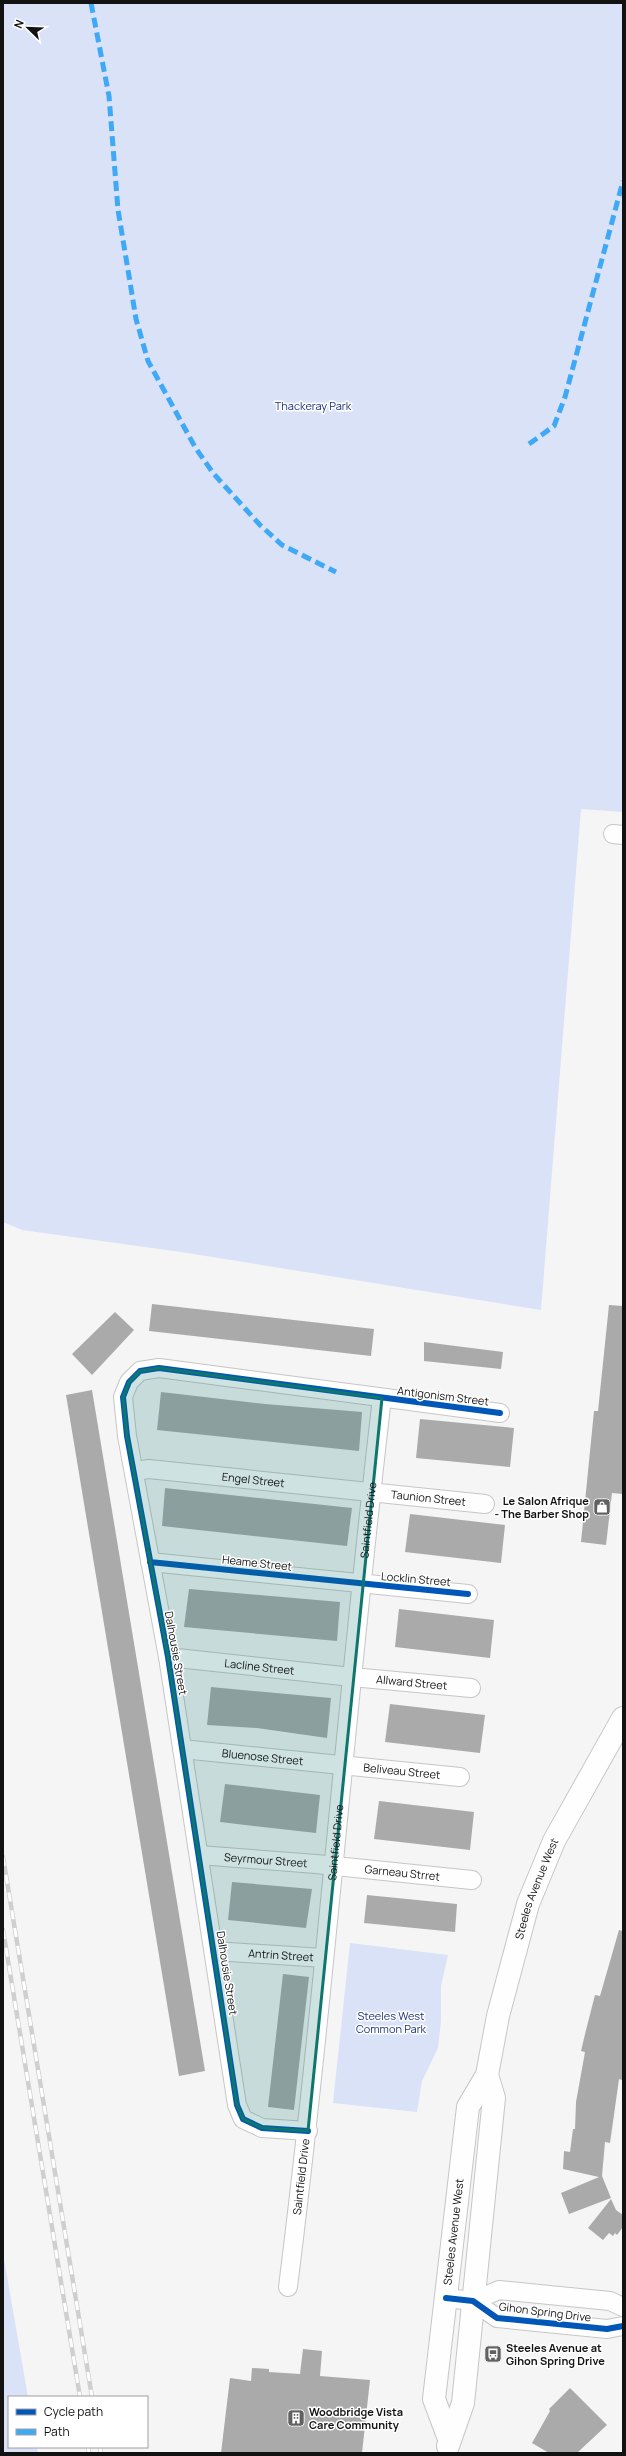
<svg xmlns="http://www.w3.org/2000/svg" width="626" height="2456" viewBox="0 0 626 2456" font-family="Manrope,sans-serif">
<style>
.green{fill:#dae2f7}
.building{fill:#aaaaab}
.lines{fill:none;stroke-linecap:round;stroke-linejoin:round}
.minor-casing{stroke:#c6c6c7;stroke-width:20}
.major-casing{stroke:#c6c6c7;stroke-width:24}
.minor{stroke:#fefefe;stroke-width:18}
.major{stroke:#fefefe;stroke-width:22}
.rail-casing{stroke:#cfcfcf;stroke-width:4.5}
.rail{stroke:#fff;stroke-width:3;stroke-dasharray:9;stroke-linecap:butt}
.quiet{stroke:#3fa9f5;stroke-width:5;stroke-dasharray:10 5;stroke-linecap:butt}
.cycleway-casing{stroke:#fff;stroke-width:8}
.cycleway{stroke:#0057b8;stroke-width:6}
.marked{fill:#0f766e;fill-opacity:0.2;stroke:#0f766e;stroke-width:3;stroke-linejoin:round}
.labels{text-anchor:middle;stroke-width:3;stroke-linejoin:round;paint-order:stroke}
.park-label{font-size:11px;fill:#1c327d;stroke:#fff}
.street-label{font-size:11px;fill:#121213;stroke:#fff}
.poi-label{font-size:11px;font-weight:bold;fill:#121213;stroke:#fff;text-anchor:start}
</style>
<rect width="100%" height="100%" fill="#f5f5f6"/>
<path class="green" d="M 3,3 L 623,3 L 623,812 L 581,809 L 541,1310 L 181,1252 L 22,1230 L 3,1222 Z
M 350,1943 L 448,1955 L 441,1986 L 441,2021 L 438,2048 L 422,2081 L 417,2112 L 333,2103 Z
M 3,2253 L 28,2397 L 9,2397 L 9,2447 L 37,2447 L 38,2453 L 3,2453 Z"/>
<path class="building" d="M 152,1304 L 374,1329 L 371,1356 L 149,1331 Z
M 609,1305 L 623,1306 L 623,1494 L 612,1493 L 606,1545 L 581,1542 L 594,1411 L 598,1411 Z
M 115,1312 L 134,1330 L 92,1375 L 72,1354 Z
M 424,1342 L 503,1352 L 501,1369 L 424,1361 Z
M 92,1390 L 205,2071 L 179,2076 L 66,1395 Z
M 161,1392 L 265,1404 L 362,1412 L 359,1451 L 157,1430 Z
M 420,1419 L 514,1428 L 510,1467 L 416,1458 Z
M 165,1488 L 352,1508 L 347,1546 L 162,1526 Z
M 410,1514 L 505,1525 L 501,1563 L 405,1552 Z
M 189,1589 L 340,1602 L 337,1641 L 184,1627 Z
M 399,1609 L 494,1620 L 490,1658 L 395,1647 Z
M 211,1687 L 331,1698 L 327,1738 L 257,1728 L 207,1725 Z
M 390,1704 L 485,1715 L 480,1753 L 385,1742 Z
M 225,1784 L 320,1795 L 316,1833 L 220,1822 Z
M 379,1801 L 474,1812 L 470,1850 L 374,1839 Z
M 232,1882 L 312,1889 L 306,1928 L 228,1920 Z
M 367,1895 L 457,1904 L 455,1932 L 364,1923 Z
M 619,1930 L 623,1931 L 623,2071 L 622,2080 L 619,2079 L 610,2143 L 605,2142 L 602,2176 L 611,2198 L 569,2214 L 561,2193 L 599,2177 L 563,2169 L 564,2151 L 570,2152 L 573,2129 L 575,2129 L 576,2102 L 585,2052 L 581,2051 L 586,2030 L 595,1995 L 600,1996 Z
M 283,1974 L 309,1977 L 294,2110 L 268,2107 Z
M 611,2199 L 616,2210 L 623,2215 L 623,2227 L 617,2235 L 615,2233 L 613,2236 L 609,2233 L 603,2240 L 588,2228 Z
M 303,2349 L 322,2351 L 320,2376 L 370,2380 L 362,2453 L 221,2453 L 230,2378 L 251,2381 L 252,2368 L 269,2369 L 269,2372 L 300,2374 Z
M 570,2388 L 607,2425 L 577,2453 L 549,2453 L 532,2443 L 550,2411 L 549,2409 Z"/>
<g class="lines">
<defs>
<g id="minor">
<path d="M 613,834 L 623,835"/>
<path id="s1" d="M 135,1471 L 149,1469 L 485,1504"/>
<path d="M 150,1562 L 468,1594"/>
<path id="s2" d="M 168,1657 L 352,1677 L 471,1688"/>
<path id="s3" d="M 182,1749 L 460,1777"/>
<path id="s4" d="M 199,1855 L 316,1864 L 472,1880"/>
<path id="s5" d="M 214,1951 L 324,1958"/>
<path d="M 308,2131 L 262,2128 L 243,2119 L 237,2105 L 168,1657 L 127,1436 L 123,1397 L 129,1382 L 140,1371 L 159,1368 L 500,1413"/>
<path id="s6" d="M 288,2287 C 325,1992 347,1694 382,1398"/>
<path d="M 446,2298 L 473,2301 L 497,2318 L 607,2329 L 623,2326"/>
<path d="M 473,2301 L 499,2290 L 610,2301 L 623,2307"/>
</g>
<g id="major">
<path id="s7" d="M 449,2439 L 434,2399 L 468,2107 L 487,2075 L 498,2016 L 528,1904 L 554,1841 L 623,1718"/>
<path d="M 448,2446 L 463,2403 L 494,2098 L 487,2075"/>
</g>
</defs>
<use href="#minor" class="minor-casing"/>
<use href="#major" class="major-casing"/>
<use href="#minor" class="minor"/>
<use href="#major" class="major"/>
<defs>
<path id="rail" d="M 3,1857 L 92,2397
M 3,1930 L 80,2397
M 88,2447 L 89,2453
M 100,2447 L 101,2453"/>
</defs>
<use href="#rail" class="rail-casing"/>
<use href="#rail" class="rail"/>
<path class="quiet" d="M 91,3 L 109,96 L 118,210 L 129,276 L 136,319 L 148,361 L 195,447 L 213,473 L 260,525 L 282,545 L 336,572
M 529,444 L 554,426 L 565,397 L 623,181"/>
<defs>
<path id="cycleway" d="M 150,1562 L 468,1594
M 308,2131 L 262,2128 L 243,2119 L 237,2105 L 168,1657 L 127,1436 L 123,1397 L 129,1382 L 140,1371 L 159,1368 L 500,1413
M 446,2298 L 473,2301 L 497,2318 L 607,2329 L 623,2326"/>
</defs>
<use href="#cycleway" class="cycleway-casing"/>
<use href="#cycleway" class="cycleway"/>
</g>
<path class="marked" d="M 159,1368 L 382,1398 L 308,2131 L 262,2128 L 243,2119 L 237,2105 L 168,1657 L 127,1436 L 123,1397 L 129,1382 L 140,1371 Z"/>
<defs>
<symbol id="shop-square" viewBox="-11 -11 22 22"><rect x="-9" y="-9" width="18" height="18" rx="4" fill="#616162" stroke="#fff"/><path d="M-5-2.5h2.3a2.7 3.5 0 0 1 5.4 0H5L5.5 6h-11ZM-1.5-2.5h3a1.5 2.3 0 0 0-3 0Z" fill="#fff"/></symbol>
<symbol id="bus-square" viewBox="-11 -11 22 22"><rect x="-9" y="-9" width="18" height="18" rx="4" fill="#616162" stroke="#fff"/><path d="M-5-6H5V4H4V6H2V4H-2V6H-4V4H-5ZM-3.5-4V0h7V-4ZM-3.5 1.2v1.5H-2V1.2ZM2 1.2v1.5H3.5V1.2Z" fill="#fff"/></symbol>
<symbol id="building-square" viewBox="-11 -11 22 22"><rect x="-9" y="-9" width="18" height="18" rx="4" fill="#616162" stroke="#fff"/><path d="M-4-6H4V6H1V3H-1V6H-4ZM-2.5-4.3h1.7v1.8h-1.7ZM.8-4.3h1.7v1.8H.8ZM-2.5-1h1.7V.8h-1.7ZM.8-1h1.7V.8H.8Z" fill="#fff"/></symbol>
</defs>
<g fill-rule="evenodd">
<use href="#shop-square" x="592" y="1497" width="20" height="20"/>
<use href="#bus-square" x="483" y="2344" width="20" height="20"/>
<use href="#building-square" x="286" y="2408" width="20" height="20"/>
</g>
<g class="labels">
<g class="park-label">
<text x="313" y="410">Thackeray Park</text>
<text x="391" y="2020">Steeles West<tspan x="391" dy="13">Common Park</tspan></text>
</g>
<g class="street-label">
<text transform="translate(443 1396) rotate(7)" y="4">Antigonism Street</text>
<text dy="4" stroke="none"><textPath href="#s1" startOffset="119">Engel Street</textPath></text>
<text dy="4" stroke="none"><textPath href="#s1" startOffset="295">Taunion Street</textPath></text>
<text dy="4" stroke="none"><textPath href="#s6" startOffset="771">Saintfield Drive</textPath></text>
<text transform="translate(257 1563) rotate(6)" y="4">Heame Street</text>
<text transform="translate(416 1579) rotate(5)" y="4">Locklin Street</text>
<text transform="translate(176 1653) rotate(80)" y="4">Dalhousie Street</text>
<text dy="4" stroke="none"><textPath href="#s2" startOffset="92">Lacline Street</textPath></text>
<text dy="4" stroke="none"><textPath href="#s2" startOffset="245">Allward Street</textPath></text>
<text dy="4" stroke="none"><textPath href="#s3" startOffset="81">Bluenose Street</textPath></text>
<text dy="4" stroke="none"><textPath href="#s3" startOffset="221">Beliveau Street</textPath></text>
<text dy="4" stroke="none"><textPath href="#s6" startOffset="447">Saintfield Drive</textPath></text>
<text dy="4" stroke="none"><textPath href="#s4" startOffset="67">Seyrmour Street</textPath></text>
<text dy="4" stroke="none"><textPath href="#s4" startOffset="204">Garneau Strret</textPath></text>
<text dy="4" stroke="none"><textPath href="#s7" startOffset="567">Steeles Avenue West</textPath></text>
<text dy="4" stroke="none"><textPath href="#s5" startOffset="67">Antrin Street</textPath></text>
<text transform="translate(227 1973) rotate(81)" y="4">Dalhousie Street</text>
<text dy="4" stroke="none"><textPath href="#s6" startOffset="111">Saintfield Drive</textPath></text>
<text dy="4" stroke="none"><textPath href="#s7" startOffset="211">Steeles Avenue West</textPath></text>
<text transform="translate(545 2312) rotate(7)" y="4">Gihon Spring Drive</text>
</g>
<g class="poi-label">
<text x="589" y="1505" text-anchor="end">Le Salon Afrique<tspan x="589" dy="13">- The Barber Shop</tspan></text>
<text x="506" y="2352">Steeles Avenue at<tspan x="506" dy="13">Gihon Spring Drive</tspan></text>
<text x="309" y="2416">Woodbridge Vista<tspan x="309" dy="13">Care Community</tspan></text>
</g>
</g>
<rect width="626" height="2456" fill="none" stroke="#121213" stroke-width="8"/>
<rect x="8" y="2396" width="140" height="52" fill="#ffffff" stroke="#a0a0a1"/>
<rect x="16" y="2409" width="20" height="6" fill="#0057b8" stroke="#a0a0a1"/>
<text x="44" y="2416" font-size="12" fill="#121213">Cycle path</text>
<rect x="16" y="2429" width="20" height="6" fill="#3fa9f5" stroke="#a0a0a1"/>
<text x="44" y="2436" font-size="12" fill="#121213">Path</text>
<g transform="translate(28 28) rotate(293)" stroke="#ffffff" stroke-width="3" paint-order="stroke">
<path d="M0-3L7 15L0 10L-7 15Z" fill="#121213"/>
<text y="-6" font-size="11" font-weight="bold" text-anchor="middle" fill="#121213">N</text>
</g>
</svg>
